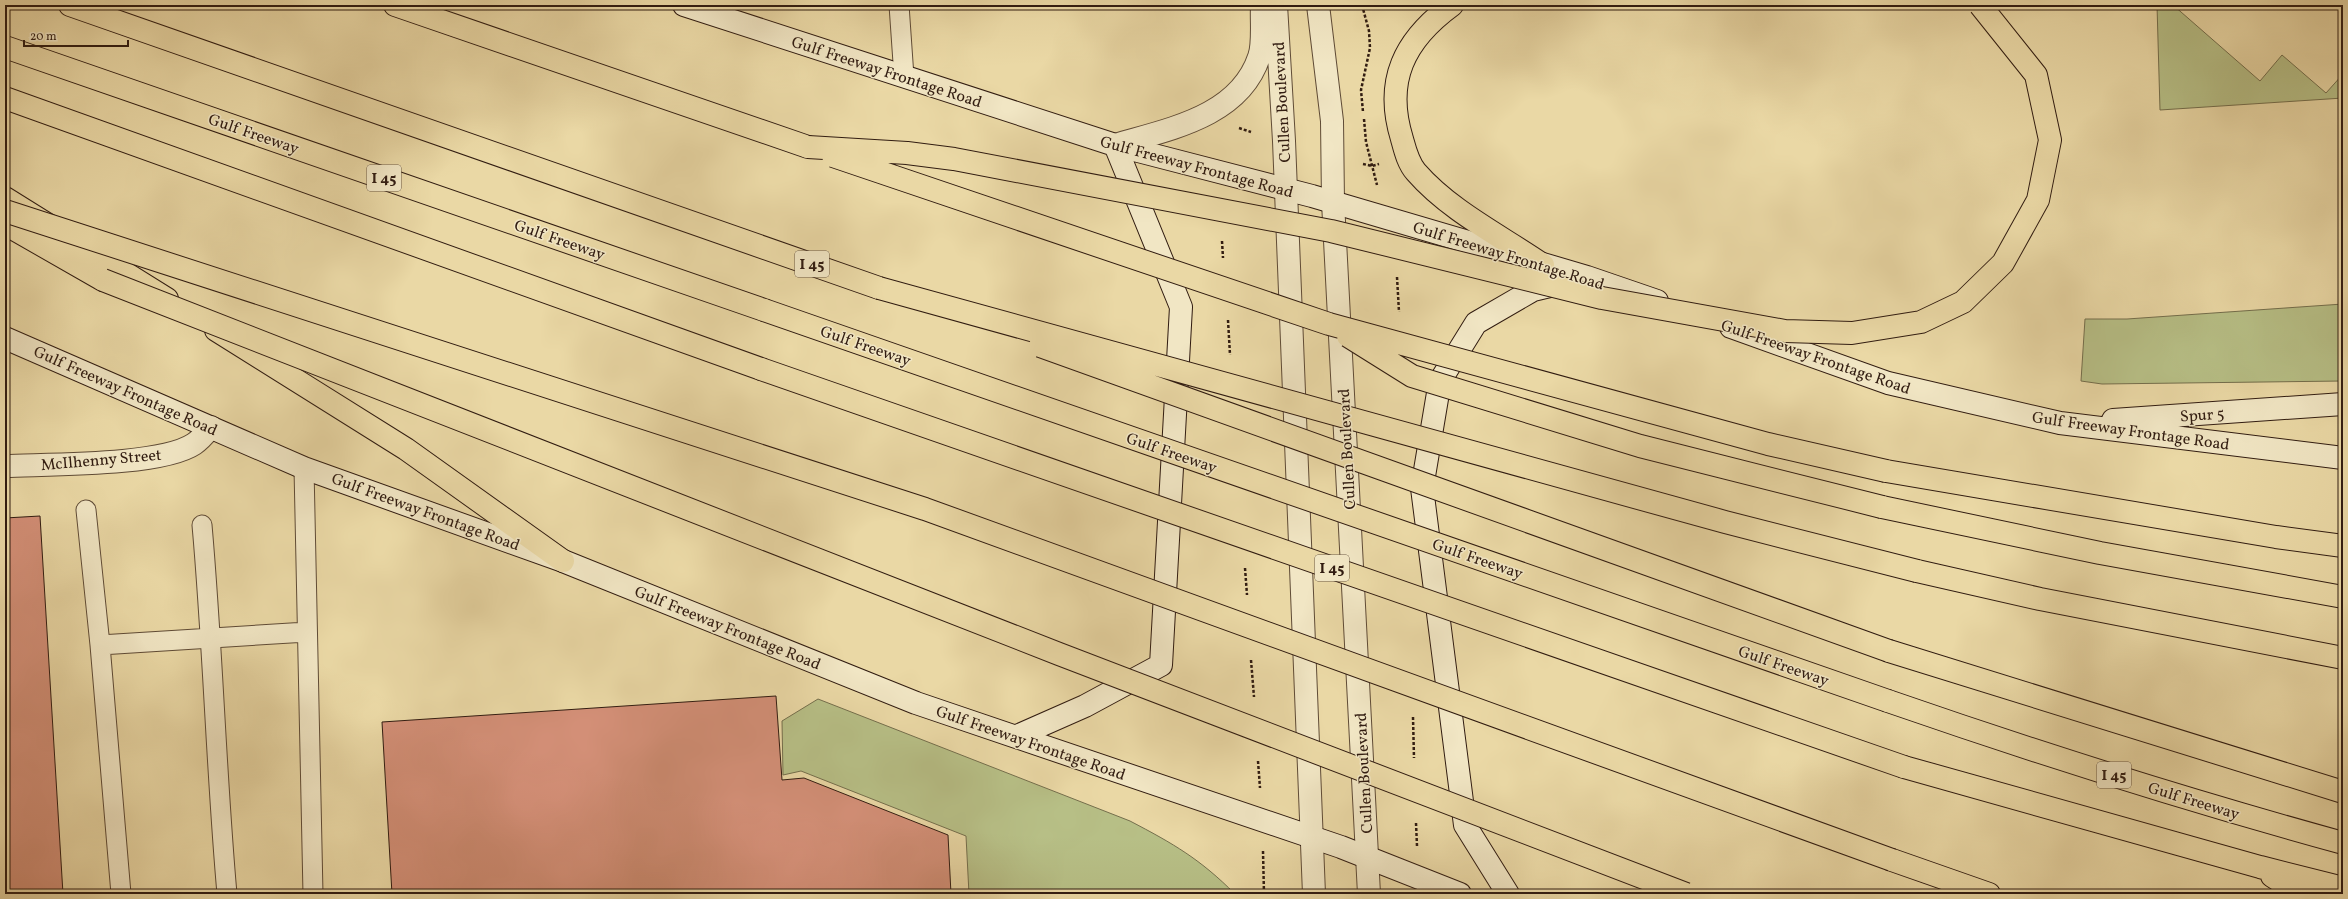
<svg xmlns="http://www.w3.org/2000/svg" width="2348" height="899" viewBox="0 0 2348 899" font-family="Vollkorn,serif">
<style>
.green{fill:#b7bf86;stroke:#746e4c}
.building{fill:#d38f77;stroke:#311c11}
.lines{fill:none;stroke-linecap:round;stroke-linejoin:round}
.service-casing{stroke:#5f4b36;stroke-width:21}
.minor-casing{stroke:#5f4b36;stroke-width:24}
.tertiary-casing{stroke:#5f4b36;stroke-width:24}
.secondary-casing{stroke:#311c11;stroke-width:24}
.motorway-casing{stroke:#311c11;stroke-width:24}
.path{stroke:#311c11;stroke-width:2.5;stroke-dasharray:3 2;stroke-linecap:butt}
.service{stroke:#f1e6c4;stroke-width:19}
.minor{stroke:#f1e6c4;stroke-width:22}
.tertiary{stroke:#f1e6c4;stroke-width:22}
.secondary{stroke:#f1e6c4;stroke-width:22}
.motorway{stroke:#ead8a5;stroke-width:22}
.motorway-bridge-casing{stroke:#311c11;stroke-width:24;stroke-linecap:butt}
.motorway-bridge{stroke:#ead8a5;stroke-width:22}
.labels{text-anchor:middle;stroke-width:3;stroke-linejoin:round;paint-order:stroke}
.shield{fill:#f1e6c4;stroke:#6b5947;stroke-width:1}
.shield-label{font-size:15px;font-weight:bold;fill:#311c11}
.street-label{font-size:16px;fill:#311c11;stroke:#f1e6c4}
</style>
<rect width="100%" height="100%" fill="#ead8a5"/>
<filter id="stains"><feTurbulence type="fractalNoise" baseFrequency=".005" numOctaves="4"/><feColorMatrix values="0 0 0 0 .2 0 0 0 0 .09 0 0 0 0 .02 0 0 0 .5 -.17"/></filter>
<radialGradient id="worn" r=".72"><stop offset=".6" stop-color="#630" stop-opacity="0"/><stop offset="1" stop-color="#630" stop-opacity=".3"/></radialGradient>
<path class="green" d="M 2157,5 L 2173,5 L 2260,81 L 2282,55 L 2326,93 L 2343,74 L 2343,98 L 2160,110 Z
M 2343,304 L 2343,381 L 2102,384 L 2081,381 L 2085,319 L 2127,319 Z
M 818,699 L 1130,821 C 1174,844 1200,859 1235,894 L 969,894 L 966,836 L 801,771 L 783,775 L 782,721 Z"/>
<path class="building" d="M 40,516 L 63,894 L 5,894 L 5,518 Z
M 776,696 L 782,780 L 804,778 L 948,835 L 951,894 L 392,894 L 382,722 Z"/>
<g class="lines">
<defs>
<path id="service" d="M 899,5 L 904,77
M 304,468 L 313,894
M 86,510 L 100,645 L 307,632
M 202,525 C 213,648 216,771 227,894
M 100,645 L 121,894"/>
<path id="minor" d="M 5,466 C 48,464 161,466 194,444 C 200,440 206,433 211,427"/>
<path id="tertiary" d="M 1276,5 L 1284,141 L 1314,894
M 1318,5 L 1332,121 L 1333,202 L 1369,894
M 1115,145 C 1169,129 1239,117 1259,57 C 1264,44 1261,19 1262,5"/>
<path id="secondary" d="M 684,5 L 1115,145 L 1312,196 L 1587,277 L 1657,301
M 1731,327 L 1888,383 L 2060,423 L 2343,458
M 5,338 L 304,468 L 563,561 L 916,703 L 1341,847 L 1460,894
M 2113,420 L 2343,404
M 1017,736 L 1085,706 L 1161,665 L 1181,307 L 1115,145
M 1508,894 L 1465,825 L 1422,488 L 1440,381 L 1476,323 L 1533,290 L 1558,284"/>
<path id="motorway" d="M 70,5 L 879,288
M 395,5 L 808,147
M 1452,5 C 1404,40 1384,81 1402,139 C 1405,150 1408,163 1416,172 C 1450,211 1501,236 1543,265
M 5,47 L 764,310
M 5,98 L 761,369
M 5,198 L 167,299
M 5,224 L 103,280
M 216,330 L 406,449 L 563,561
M 1886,471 L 2276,537 L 2343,546
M 1882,507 L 2100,553 L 2343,597
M 1917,571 L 2040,599 L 2343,658
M 1889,651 L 2343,792
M 1888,701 C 2038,753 2190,801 2343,843
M 1904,767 L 2260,867 L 2343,888
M 1892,860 L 1989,894
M 2272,876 L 2300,894"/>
</defs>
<use href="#service" class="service-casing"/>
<use href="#minor" class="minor-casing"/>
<use href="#tertiary" class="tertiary-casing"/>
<use href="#secondary" class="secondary-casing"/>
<use href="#motorway" class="motorway-casing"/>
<path class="path" d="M 1362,5 L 1369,31 L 1370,48 L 1361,90 L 1363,112
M 1364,119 L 1366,142 L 1377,185
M 1239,128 L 1251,132
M 1363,164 L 1372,166 L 1379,164
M 1222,241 L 1223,258
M 1397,277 L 1399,312
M 1228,320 L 1230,355
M 1245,568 L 1247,595
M 1251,660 L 1254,697
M 1413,717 L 1414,758
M 1258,761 L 1260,788
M 1416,823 L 1417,846
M 1263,851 L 1264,894"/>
<use href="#service" class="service"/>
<use href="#minor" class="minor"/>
<use href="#tertiary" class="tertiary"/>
<use href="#secondary" class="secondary"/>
<use href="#motorway" class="motorway"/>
<defs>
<path id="motorway-bridge" d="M 808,147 L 907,153 L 954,159 L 1331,231 L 1602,298 L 1785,331 L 1852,333 L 1921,322 L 1963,302 L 2003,263 L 2038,200 L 2050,140 L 2036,75 L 1980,5
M 833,156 L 1329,324 L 1768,444 L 1886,471
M 5,211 L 925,509 L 1892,860
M 103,280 L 1059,654 L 1686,894
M 879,288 L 1725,522 L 1917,571
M 764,310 L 1888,701
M 1348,336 L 1412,376 L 1640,446 L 1882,507
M 1040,346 L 1889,651
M 761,369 L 1904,767"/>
</defs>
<use href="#motorway-bridge" class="motorway-bridge-casing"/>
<use href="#motorway-bridge" class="motorway-bridge"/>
</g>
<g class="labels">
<g class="shield">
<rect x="367" y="165" width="34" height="26" rx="3"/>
<rect x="795" y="251" width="34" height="26" rx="3"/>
<rect x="1315" y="555" width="34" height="26" rx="3"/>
<rect x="2097" y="762" width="34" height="26" rx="3"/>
</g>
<g class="shield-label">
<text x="384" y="183">I 45</text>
<text x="812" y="269">I 45</text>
<text x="1332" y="573">I 45</text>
<text x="2114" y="780">I 45</text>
</g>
<g class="street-label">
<text transform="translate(887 71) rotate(18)" y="6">Gulf Freeway Frontage Road</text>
<text transform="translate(1281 102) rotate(-93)" y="6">Cullen Boulevard</text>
<text transform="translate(254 133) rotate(19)" y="6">Gulf Freeway</text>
<text transform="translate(1197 166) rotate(15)" y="6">Gulf Freeway Frontage Road</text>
<text transform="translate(560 239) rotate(19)" y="6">Gulf Freeway</text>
<text transform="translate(1509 255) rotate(17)" y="6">Gulf Freeway Frontage Road</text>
<text transform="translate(866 345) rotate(19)" y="6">Gulf Freeway</text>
<text transform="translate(1816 356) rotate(19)" y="6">Gulf Freeway Frontage Road</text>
<text transform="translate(126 390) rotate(24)" y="6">Gulf Freeway Frontage Road</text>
<text transform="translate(2202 414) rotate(-4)" y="6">Spur 5</text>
<text transform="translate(2131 430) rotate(8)" y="6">Gulf Freeway Frontage Road</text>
<text transform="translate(1346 449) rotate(-93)" y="6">Cullen Boulevard</text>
<text transform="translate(1172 452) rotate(19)" y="6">Gulf Freeway</text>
<text transform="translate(101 459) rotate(-5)" y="6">McIlhenny Street</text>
<text transform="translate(426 511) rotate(20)" y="6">Gulf Freeway Frontage Road</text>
<text transform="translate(1478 558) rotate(19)" y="6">Gulf Freeway</text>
<text transform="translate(728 627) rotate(22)" y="6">Gulf Freeway Frontage Road</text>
<text transform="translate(1784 665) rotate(19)" y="6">Gulf Freeway</text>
<text transform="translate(1031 742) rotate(19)" y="6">Gulf Freeway Frontage Road</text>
<text transform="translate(1363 773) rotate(-93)" y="6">Cullen Boulevard</text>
<text transform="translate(2194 800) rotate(17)" y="6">Gulf Freeway</text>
</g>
</g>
<rect width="2348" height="899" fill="none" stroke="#ead8a5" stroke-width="20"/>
<rect x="6" y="6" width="2336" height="887" fill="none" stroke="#311c11" stroke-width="2"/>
<rect x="10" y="10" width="2328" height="879" fill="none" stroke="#311c11"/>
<path d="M24 40v6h104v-6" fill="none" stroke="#311c11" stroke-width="2"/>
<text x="30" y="40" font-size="12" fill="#311c11" stroke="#f1e6c4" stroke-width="3" paint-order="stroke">20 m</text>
<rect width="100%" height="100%" filter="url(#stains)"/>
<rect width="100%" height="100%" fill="url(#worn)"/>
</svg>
